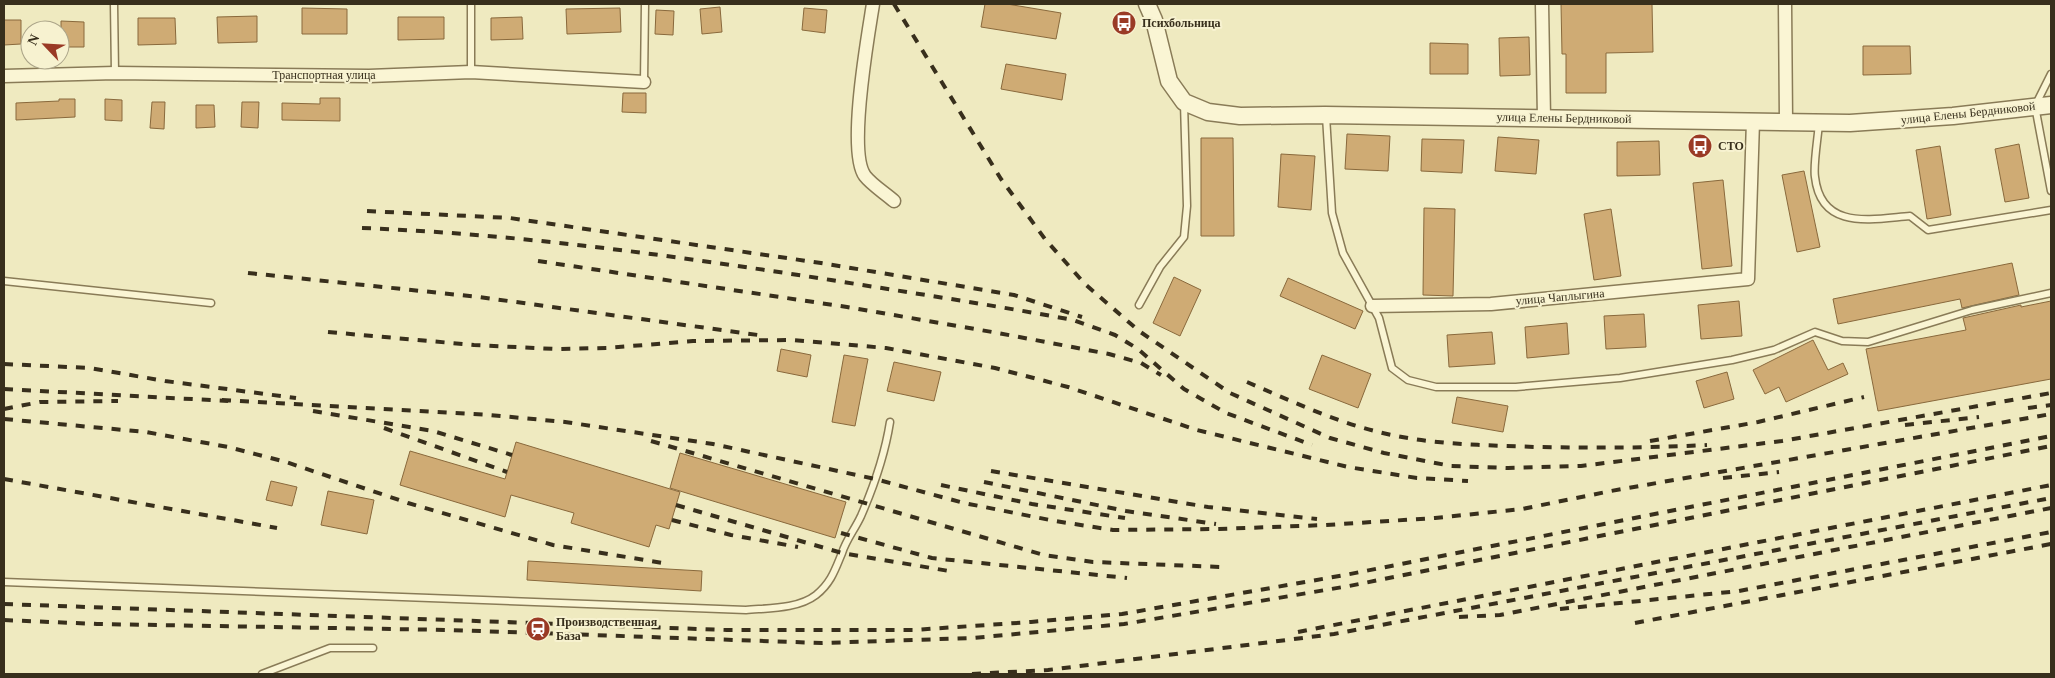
<svg xmlns="http://www.w3.org/2000/svg" width="2055" height="678" viewBox="0 0 2055 678" font-family="'Times New Roman',serif">
<style>
.building{fill:#cfab74;stroke:#89693c}
.lines{fill:none;stroke-linecap:round;stroke-linejoin:round}
.service-casing{stroke:#897b57;stroke-width:9}
.minor-casing{stroke:#897b57;stroke-width:15}
.tertiary-casing{stroke:#897b57;stroke-width:19}
.service{stroke:#faf5d4;stroke-width:6}
.minor{stroke:#faf5d4;stroke-width:12}
.tertiary{stroke:#faf5d4;stroke-width:16}
.rail{stroke:#382f1c;stroke-width:4;stroke-dasharray:9 9;stroke-linecap:butt}
.labels{text-anchor:middle;stroke-width:4;stroke-linejoin:round;paint-order:stroke}
.poi-label{font-size:12px;font-weight:bold;fill:#382f1c;stroke:#f7f2d0;text-anchor:start}
.street-label{font-size:12px;fill:#382f1c;stroke:#f7f2d0}
</style>
<rect width="100%" height="100%" fill="#efeac0"/>
<path class="building" d="M 985,4 L 1007,4 L 1061,13 L 1056,39 L 981,27 Z
M 1561,4 L 1652,4 L 1653,52 L 1606,53 L 1606,93 L 1566,93 L 1566,54 L 1562,54 Z
M 720,7 L 722,32 L 702,34 L 700,9 Z
M 302,8 L 347,9 L 347,34 L 302,34 Z
M 620,8 L 621,32 L 567,34 L 566,9 Z
M 804,8 L 827,10 L 825,33 L 802,30 Z
M 656,10 L 674,11 L 673,35 L 655,34 Z
M 257,16 L 257,42 L 218,43 L 217,17 Z
M 398,17 L 444,17 L 444,39 L 398,40 Z
M 522,17 L 523,39 L 491,40 L 491,18 Z
M 138,18 L 175,18 L 176,44 L 138,45 Z
M 4,20 L 21,20 L 21,44 L 4,45 Z
M 61,21 L 84,22 L 84,47 L 61,47 Z
M 1529,37 L 1530,75 L 1500,76 L 1499,38 Z
M 1430,43 L 1468,44 L 1468,74 L 1430,74 Z
M 1863,46 L 1910,46 L 1911,74 L 1863,75 Z
M 1006,64 L 1066,74 L 1062,100 L 1001,89 Z
M 623,93 L 646,93 L 646,113 L 622,112 Z
M 320,98 L 340,98 L 340,121 L 282,120 L 282,103 L 320,104 Z
M 59,99 L 75,99 L 75,117 L 16,120 L 16,103 L 59,101 Z
M 105,99 L 122,100 L 122,121 L 105,120 Z
M 152,102 L 165,102 L 164,129 L 150,128 Z
M 242,102 L 259,102 L 258,128 L 241,127 Z
M 196,105 L 214,105 L 215,127 L 196,128 Z
M 1347,134 L 1390,136 L 1388,171 L 1345,169 Z
M 1498,137 L 1539,140 L 1536,174 L 1495,171 Z
M 1201,138 L 1233,138 L 1234,236 L 1201,236 Z
M 1422,139 L 1464,140 L 1462,173 L 1421,171 Z
M 1659,141 L 1660,175 L 1617,176 L 1617,142 Z
M 2019,144 L 2029,198 L 2005,202 L 1995,149 Z
M 1940,146 L 1951,215 L 1927,219 L 1916,150 Z
M 1281,154 L 1315,156 L 1311,210 L 1278,207 Z
M 1804,171 L 1820,247 L 1797,252 L 1782,175 Z
M 1723,180 L 1732,266 L 1702,269 L 1693,183 Z
M 1424,208 L 1455,209 L 1453,296 L 1423,295 Z
M 1611,209 L 1621,276 L 1594,280 L 1584,214 Z
M 2012,263 L 2019,295 L 1962,308 L 1960,299 L 1838,324 L 1833,299 Z
M 1174,277 L 1201,290 L 1180,336 L 1153,323 Z
M 1288,278 L 1363,311 L 1355,329 L 1280,296 Z
M 1739,301 L 1742,336 L 1701,339 L 1698,305 Z
M 2051,301 L 2051,379 L 1878,411 L 1866,349 L 1966,330 L 1963,318 L 2021,305 L 2021,307 Z
M 1644,314 L 1646,347 L 1606,349 L 1604,316 Z
M 1567,323 L 1569,354 L 1527,358 L 1525,327 Z
M 1492,332 L 1495,364 L 1449,367 L 1447,335 Z
M 1813,340 L 1828,370 L 1843,363 L 1848,374 L 1786,402 L 1779,387 L 1765,394 L 1753,370 Z
M 781,349 L 811,355 L 807,377 L 777,371 Z
M 844,355 L 868,359 L 855,426 L 832,422 Z
M 1322,355 L 1371,374 L 1358,408 L 1309,389 Z
M 894,362 L 941,372 L 934,401 L 887,391 Z
M 1727,372 L 1734,399 L 1704,408 L 1696,381 Z
M 1457,397 L 1508,406 L 1503,432 L 1452,423 Z
M 516,442 L 680,492 L 669,529 L 656,525 L 649,547 L 571,523 L 574,513 L 511,495 L 505,517 L 400,485 L 410,451 L 505,479 Z
M 680,453 L 846,502 L 835,538 L 670,488 Z
M 271,481 L 297,487 L 292,506 L 266,500 Z
M 328,491 L 374,500 L 367,534 L 321,525 Z
M 528,561 L 702,571 L 701,591 L 527,580 Z"/>
<g class="lines">
<defs>
<path id="service" d="M 114,4 L 115,73
M 471,4 L 471,72
M 2051,74 L 2035,106 L 2051,191
M 644,82 L 645,4
M 1326,116 L 1332,213 L 1343,253 L 1379,318 L 1392,368 L 1408,380 L 1436,387 L 1516,387 L 1620,378 L 1732,360 L 1774,350 L 1815,332 L 1842,341 L 1868,342 L 1972,310 L 2051,293
M 1819,123 C 1818,137 1813,166 1815,177 C 1821,231 1872,219 1910,216 L 1928,230 L 2051,210
M 4,281 L 211,303
M 1139,305 L 1160,267 L 1184,237 L 1187,206 L 1184,103
M 4,582 L 746,610 C 768,608 798,609 816,595 C 831,583 835,570 842,553 C 846,540 855,529 861,516 C 874,486 885,454 890,422
M 262,674 L 330,648 L 373,648"/>
<path id="minor" d="M 873,4 C 868,36 847,152 865,176 C 872,185 885,193 894,201
M 1542,4 L 1544,118
M 1785,4 L 1786,121
M 4,76 L 115,73 L 369,76 L 471,72 L 644,82
M 1372,306 L 1491,304 L 1748,279 L 1753,121"/>
<path id="tertiary" d="M 1147,4 L 1154,20 L 1169,81 L 1184,102 L 1208,112 L 1240,116 L 1325,115 L 1850,123 L 1953,116 L 2051,105"/>
</defs>
<use href="#service" class="service-casing"/>
<use href="#minor" class="minor-casing"/>
<use href="#tertiary" class="tertiary-casing"/>
<use href="#service" class="service"/>
<use href="#minor" class="minor"/>
<use href="#tertiary" class="tertiary"/>
<path class="rail" d="M 894,4 L 1001,179 L 1045,239 L 1085,284 L 1139,331 L 1230,393 L 1330,438 L 1384,453 L 1451,466 L 1508,468 L 1581,466 L 1782,441 L 2051,393
M 367,211 L 510,218 L 821,263 L 1014,295 L 1082,317
M 362,228 C 520,234 675,256 831,280 C 912,293 993,305 1073,320 L 1115,335 L 1138,349 L 1184,389 L 1226,413 L 1312,445
M 538,261 L 847,307 L 998,333 L 1109,354 L 1141,363 L 1161,375
M 248,273 L 479,297 L 758,335
M 328,332 L 474,345 L 556,349 L 607,348 L 693,341 L 792,340 L 886,348 L 995,368 L 1068,387 L 1197,430 L 1348,467 L 1417,478 L 1468,481
M 4,364 L 90,368 L 165,381 L 296,398
M 1247,382 C 1289,400 1331,420 1375,431 C 1427,445 1483,445 1537,447 C 1594,448 1651,448 1707,445
M 4,389 L 228,401
M 222,400 L 490,415 L 565,422 L 713,444 L 875,479 L 964,503 L 1055,521 L 1113,530 L 1219,529 L 1326,525 L 1435,518 L 1522,509 L 1611,491 L 2051,414
M 2028,408 L 2051,405
M 4,409 L 40,402 L 118,401
M 313,411 L 433,431 L 512,455
M 4,419 L 146,432 L 228,447 L 286,462 L 408,503 L 553,545 L 669,564
M 1905,425 L 1979,417
M 384,428 L 507,472
M 651,441 L 1044,555 L 1093,562 L 1222,567
M 1650,441 L 1758,422 L 1864,397
M 991,471 L 1208,507 L 1317,519
M 1723,478 L 1779,472
M 4,479 L 277,528
M 984,482 L 1126,511 L 1216,524
M 941,485 L 1032,504 L 1125,518
M 676,505 L 842,553 L 955,572
M 672,520 L 731,535 L 798,547
M 841,533 L 932,558 L 1127,578
M 4,604 L 727,630 L 913,630 L 1031,622 L 1122,614 L 1345,575 L 2051,436
M 1560,609 L 1739,591 L 2051,532
M 1459,617 L 1500,615 L 2051,508
M 4,620 L 97,624 L 449,630 L 822,643 L 973,638 L 1124,624 L 1349,586 L 2051,446
M 1635,623 L 2051,544
M 1298,632 L 2051,485
M 972,674 L 1048,670 L 1334,634 L 2051,498"/>
</g>
<defs>
<symbol id="bus-disc" viewBox="-11 -11 22 22"><circle r="9.5" fill="#9a3a25" stroke="#f7f2d0"/><path d="M-5-6H5V4H4V6H2V4H-2V6H-4V4H-5ZM-3.5-4V0h7V-4ZM-3.5 1.2v1.5H-2V1.2ZM2 1.2v1.5H3.5V1.2Z" fill="#fff"/></symbol>
<symbol id="station-disc" viewBox="-11 -11 22 22"><circle r="9.5" fill="#9a3a25" stroke="#f7f2d0"/><path d="M-3-6H3Q5-6 5-4V2Q5 4 3 4L4.5 6H3L1.5 4h-3L-3 6H-4.5L-3 4Q-5 4-5 2V-4Q-5-6-3-6ZM-3.5-4v3h7v-3ZM-3.5 1v1.5H-2V1ZM2 1v1.5H3.5V1Z" fill="#fff"/></symbol>
</defs>
<g fill-rule="evenodd">
<use href="#bus-disc" x="1110" y="9" width="28" height="28"/>
<use href="#bus-disc" x="1686" y="132" width="28" height="28"/>
<use href="#station-disc" x="524" y="615" width="28" height="28"/>
</g>
<g class="labels">
<g class="poi-label">
<text x="1142" y="27">Психбольница</text>
<text x="1718" y="150">СТО</text>
<text x="556" y="626">Производственная<tspan x="556" dy="14">База</tspan></text>
</g>
<g class="street-label">
<text x="324" y="79">Транспортная улица</text>
<text transform="translate(1968 113) rotate(-6)" y="4">улица Елены Бердниковой</text>
<text transform="translate(1564 118) rotate(1)" y="4">улица Елены Бердниковой</text>
<text transform="translate(1560 297) rotate(-5)" y="4">улица Чаплыгина</text>
</g>
</g>
<rect width="2055" height="678" fill="none" stroke="#382f1c" stroke-width="10"/>
<g transform="translate(45 45) rotate(295)"><circle r="24" fill="#f7f2d0" stroke="#aba488"/>
<path d="M0-4L9 19L0 12L-9 19Z" fill="#9a3a25"/>
<text y="-8" font-size="14" font-weight="bold" text-anchor="middle" fill="#382f1c">N</text>
</g>
</svg>
